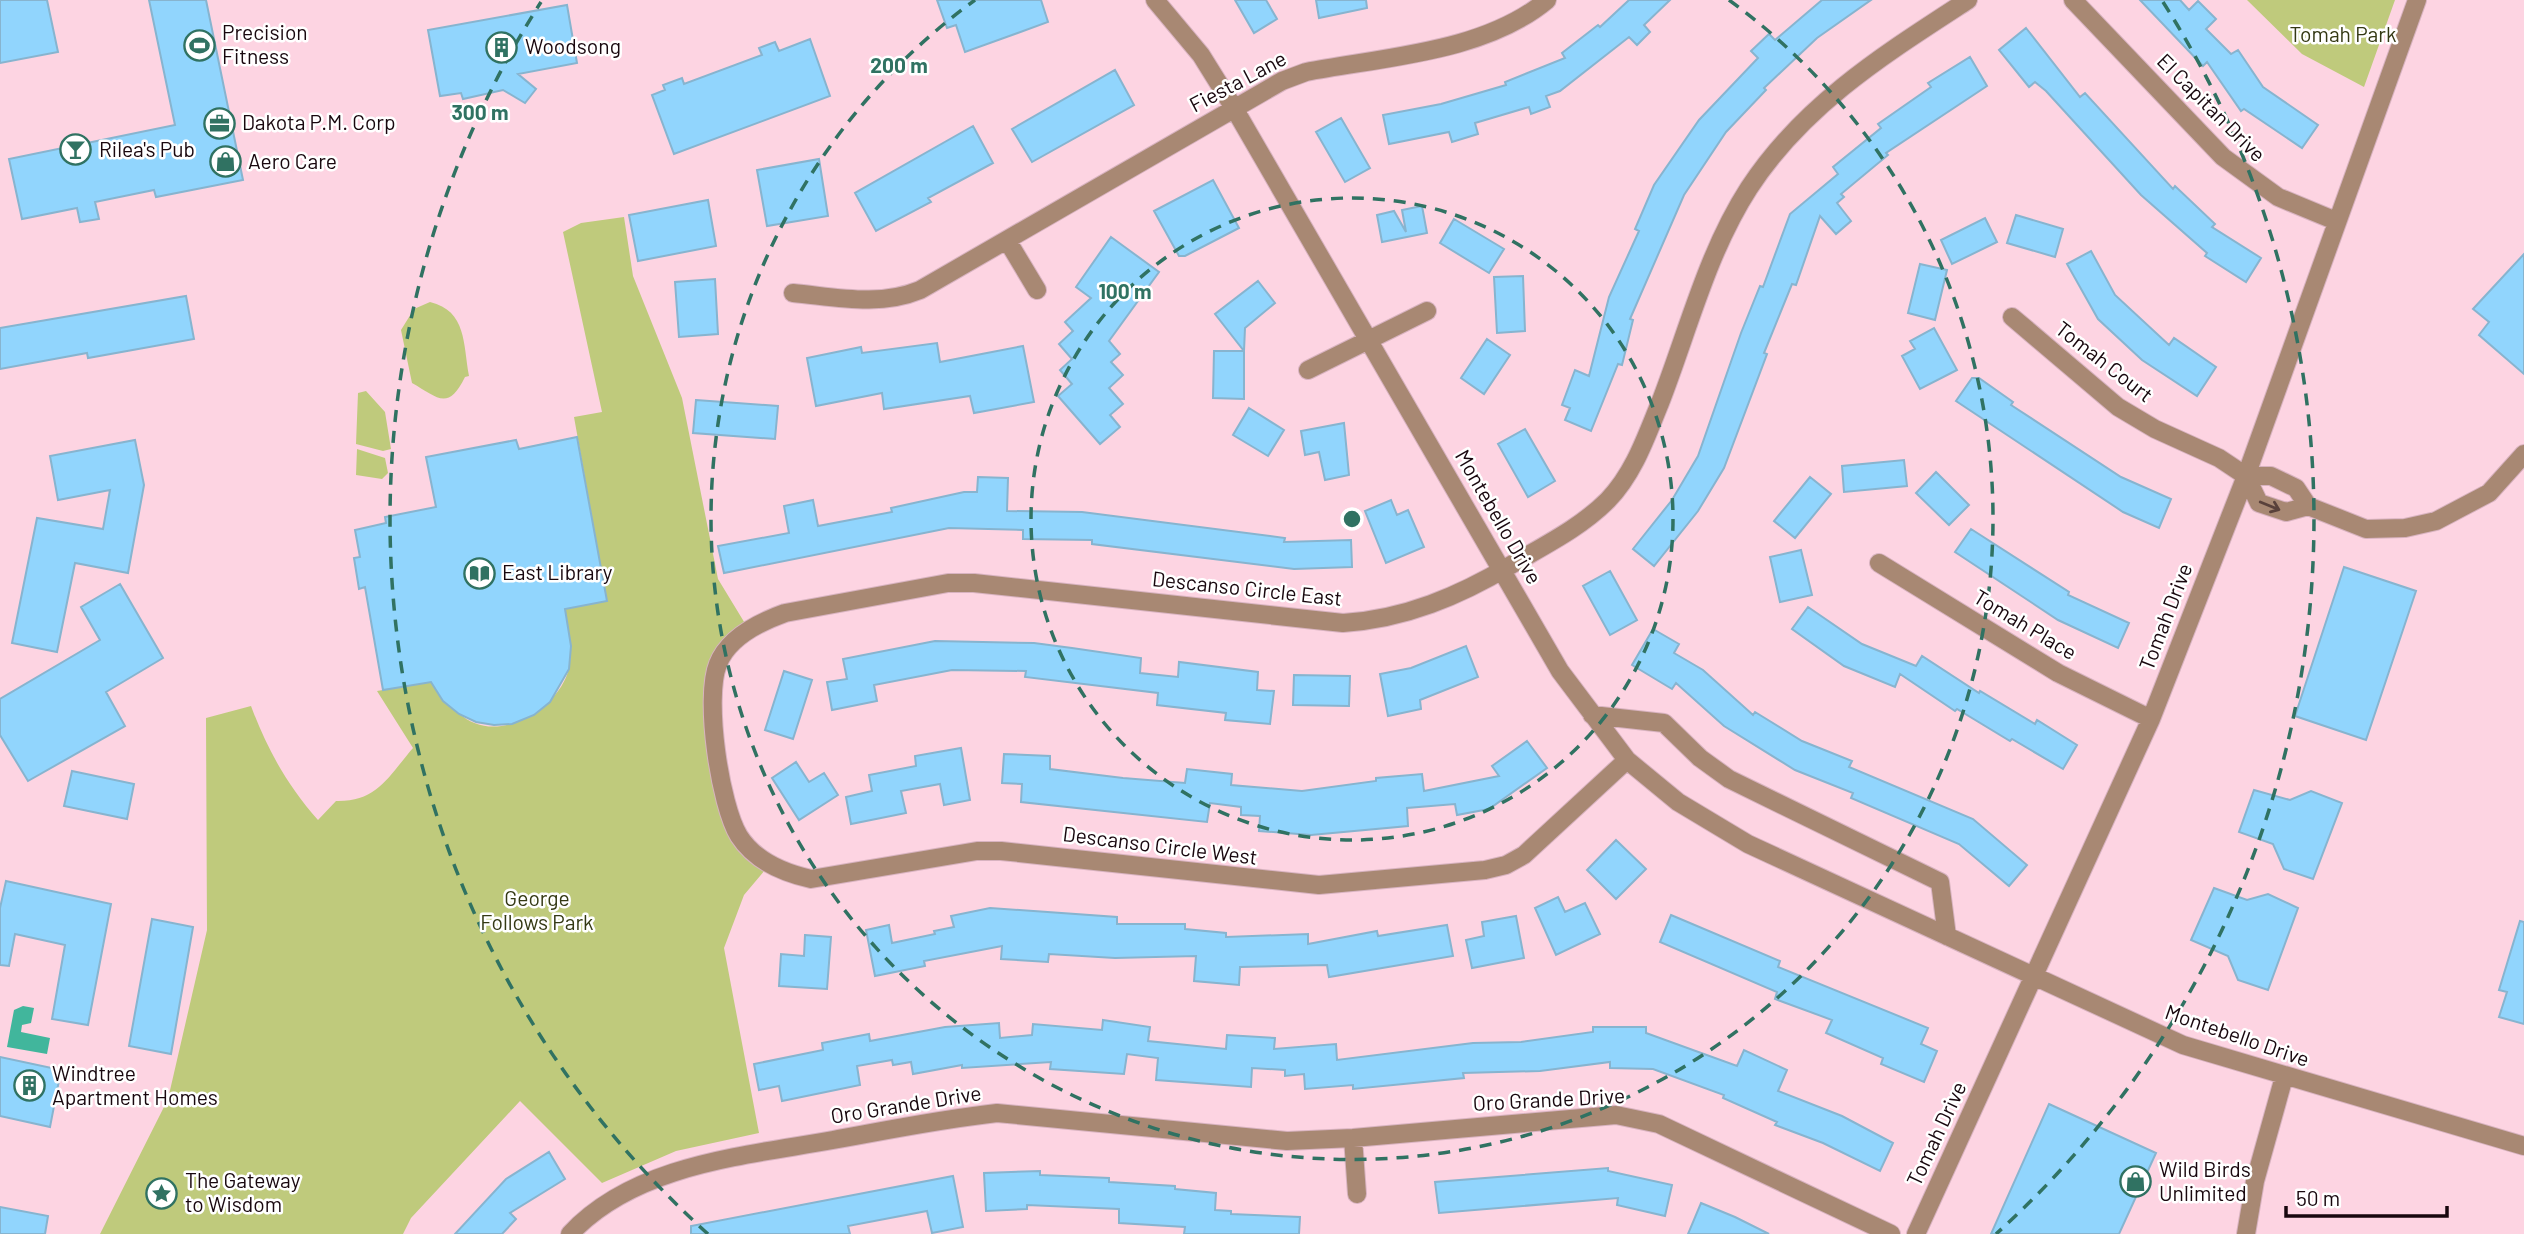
<svg xmlns="http://www.w3.org/2000/svg" width="2524" height="1234" viewBox="0 0 2524 1234" font-family="Barlow,sans-serif">
<style>
.green{fill:#bfca7c}
.water{fill:#41b69c}
.building{fill:#91d5fd;stroke:#87b4cf;stroke-width:2}
.lines{fill:none;stroke-linecap:round;stroke-linejoin:round}
.minor-casing{stroke:#d8b3c0;stroke-width:20}
.minor{stroke:#a88873;stroke-width:18}
.oneway{stroke:#59413b}
.ring{fill:none;stroke:#307262;stroke-width:3.5;stroke-dasharray:12 9}
.labels{text-anchor:middle;stroke-width:5;stroke-linejoin:round;paint-order:stroke}
.poi-label{font-size:21px;fill:#18070e;stroke:#fff;text-anchor:start}
.park-label{font-size:21px;fill:#343914;stroke:#fff}
.street-label{font-size:21px;fill:#18070e;stroke:#fff}
.centre{fill:#307262;stroke:#fff;stroke-width:3.5}
.ring-label{font-size:21px;text-anchor:middle;font-weight:bold;fill:#307262;stroke:#fff;stroke-width:5;stroke-linejoin:round;paint-order:stroke}
</style>
<rect width="100%" height="100%" fill="#fdd4e2"/>
<path class="green" d="M 2247,0 L 2395,0 L 2364,87 L 2302,54 Z
M 624,217 L 633,276 L 682,398 L 718,579 L 749,630 L 712,685 L 728,812 L 770,864 L 744,895 L 724,948 L 759,1133 L 676,1151 L 602,1183 L 520,1101 L 411,1218 L 403,1234 L 100,1234 L 168,1099 L 207,930 L 206,718 L 251,706 C 267,749 287,785 318,820 L 336,801 C 377,802 388,777 413,748 L 377,691 L 417,684 L 426,664 C 436,679 446,701 459,713 C 495,748 560,709 569,668 C 573,649 568,628 565,609 L 607,601 L 574,417 L 602,412 L 563,232 L 581,223 Z
M 430,302 C 467,311 463,344 469,376 L 465,377 C 448,412 437,397 412,383 L 401,330 L 414,309 Z
M 366,391 L 385,412 L 391,449 L 383,451 L 356,444 L 358,393 Z
M 357,449 L 385,458 L 388,473 L 382,479 L 356,475 Z"/>
<path class="water" d="M 23,1006 L 34,1008 L 31,1023 L 22,1025 L 21,1032 L 50,1038 L 47,1054 L 7,1047 L 14,1010 Z"/>
<path class="building" d="M 0,0 L 47,0 L 58,52 L 0,63 Z
M 149,0 L 206,0 L 243,180 L 156,197 L 154,190 L 95,202 L 99,219 L 80,222 L 77,208 L 22,219 L 9,159 L 175,125 Z
M 937,0 L 1041,0 L 1048,22 L 965,52 L 956,25 L 947,28 Z
M 1235,0 L 1266,0 L 1277,19 L 1254,33 Z
M 1316,0 L 1366,0 L 1367,8 L 1319,18 Z
M 1629,0 L 1670,0 L 1644,25 L 1650,32 L 1637,45 L 1629,37 L 1560,91 L 1546,96 L 1550,107 L 1531,114 L 1529,107 L 1475,123 L 1478,134 L 1452,142 L 1449,132 L 1389,144 L 1383,115 L 1441,104 L 1506,85 L 1505,82 L 1565,58 L 1562,53 L 1598,25 L 1600,27 Z
M 1822,0 L 1871,0 L 1817,38 L 1764,88 L 1766,90 L 1726,132 L 1684,195 L 1630,319 L 1633,320 L 1622,365 L 1618,364 L 1591,431 L 1565,420 L 1570,408 L 1562,405 L 1575,370 L 1589,376 L 1609,297 L 1639,231 L 1635,229 L 1654,185 L 1699,120 L 1758,58 L 1751,51 L 1769,34 L 1775,40 Z
M 2140,0 L 2180,0 L 2189,10 L 2198,1 L 2216,19 L 2206,29 L 2231,54 L 2238,50 L 2263,87 L 2318,125 L 2302,148 L 2244,109 L 2241,111 L 2207,62 L 2203,66 Z
M 567,5 L 577,63 L 518,74 L 536,89 L 525,103 L 503,90 L 463,99 L 461,93 L 440,96 L 428,30 Z
M 2026,28 L 2080,97 L 2085,93 L 2173,189 L 2175,186 L 2215,224 L 2212,227 L 2261,258 L 2246,282 L 2205,256 L 2207,253 L 2141,195 L 2046,91 L 2035,82 L 2029,87 L 1999,50 Z
M 810,39 L 830,96 L 674,154 L 652,95 L 665,90 L 663,85 L 682,78 L 684,84 L 762,55 L 759,48 L 775,42 L 779,51 Z
M 1970,57 L 1987,86 L 1886,153 L 1888,155 L 1841,194 L 1844,197 L 1837,203 L 1851,221 L 1836,234 L 1820,216 L 1796,285 L 1792,284 L 1764,353 L 1767,354 L 1724,468 L 1698,511 L 1654,566 L 1633,549 L 1672,500 L 1698,456 L 1741,333 L 1760,286 L 1763,287 L 1790,214 L 1838,174 L 1833,167 L 1881,128 L 1878,124 L 1931,87 L 1928,83 Z
M 1115,70 L 1134,105 L 1032,162 L 1012,129 Z
M 1341,118 L 1370,168 L 1345,182 L 1316,132 Z
M 973,126 L 993,163 L 928,198 L 931,202 L 876,231 L 855,193 Z
M 819,159 L 828,216 L 767,226 L 757,170 Z
M 1213,180 L 1239,228 L 1185,256 L 1179,256 L 1154,211 Z
M 708,200 L 716,246 L 638,261 L 629,215 Z
M 1422,206 L 1427,233 L 1382,242 L 1377,215 L 1394,211 L 1406,232 L 1402,210 Z
M 2016,215 L 2063,229 L 2055,257 L 2007,243 Z
M 1985,218 L 1997,242 L 1952,264 L 1941,240 Z
M 1454,219 L 1504,249 L 1489,273 L 1440,243 Z
M 1111,237 L 1159,272 L 1109,341 L 1120,354 L 1111,362 L 1123,375 L 1109,388 L 1123,404 L 1110,415 L 1120,427 L 1100,444 L 1058,396 L 1072,384 L 1060,370 L 1072,359 L 1059,344 L 1073,331 L 1065,322 L 1091,298 L 1076,287 Z
M 2091,251 L 2115,295 L 2169,345 L 2174,338 L 2216,367 L 2197,396 L 2142,360 L 2098,319 L 2067,264 Z
M 2524,254 L 2524,374 L 2479,335 L 2489,322 L 2473,309 Z
M 1920,264 L 1947,270 L 1935,320 L 1908,313 Z
M 1523,276 L 1525,331 L 1497,333 L 1494,277 Z
M 715,279 L 718,334 L 679,337 L 675,282 Z
M 1258,281 L 1275,303 L 1245,328 L 1244,351 L 1215,314 Z
M 186,296 L 194,339 L 88,358 L 87,353 L 0,369 L 0,328 Z
M 1934,328 L 1957,370 L 1920,389 L 1902,356 L 1915,349 L 1910,341 Z
M 1487,339 L 1510,355 L 1484,394 L 1461,378 Z
M 937,343 L 940,362 L 1023,346 L 1034,402 L 974,413 L 970,396 L 884,409 L 882,393 L 816,406 L 807,358 L 861,347 L 862,353 Z
M 1214,351 L 1244,351 L 1244,399 L 1213,398 Z
M 1972,378 L 1979,378 L 2013,402 L 2011,405 L 2121,477 L 2171,499 L 2159,528 L 2123,512 L 1956,401 Z
M 696,400 L 778,406 L 775,439 L 693,433 Z
M 1249,408 L 1284,430 L 1268,456 L 1233,435 Z
M 1344,423 L 1349,475 L 1325,480 L 1319,452 L 1305,455 L 1301,431 Z
M 1525,429 L 1555,481 L 1528,497 L 1498,444 Z
M 577,437 L 607,601 L 565,609 L 571,646 L 569,669 L 550,702 L 534,715 L 512,724 L 494,725 L 476,722 L 459,714 L 443,701 L 431,682 L 383,690 L 365,587 L 359,589 L 354,558 L 360,557 L 355,530 L 386,523 L 385,517 L 436,507 L 426,457 L 516,440 L 519,449 Z
M 135,440 L 144,485 L 128,573 L 75,563 L 57,652 L 12,643 L 37,518 L 103,529 L 110,490 L 58,500 L 50,456 Z
M 1904,460 L 1907,486 L 1844,492 L 1842,466 Z
M 1936,472 L 1969,505 L 1949,525 L 1916,493 Z
M 978,477 L 1008,478 L 1007,511 L 1082,512 L 1285,538 L 1284,542 L 1351,540 L 1352,567 L 1294,569 L 1092,544 L 1092,540 L 1023,539 L 1023,530 L 949,528 L 724,573 L 718,546 L 789,533 L 784,506 L 813,500 L 818,526 L 892,512 L 891,508 L 964,492 L 977,492 Z
M 1810,477 L 1831,494 L 1795,538 L 1774,521 Z
M 1391,500 L 1397,515 L 1408,510 L 1424,547 L 1386,563 L 1365,511 Z
M 1971,529 L 2069,592 L 2068,595 L 2129,623 L 2118,648 L 2058,620 L 1955,552 Z
M 1801,550 L 1812,595 L 1780,602 L 1770,557 Z
M 2344,567 L 2416,591 L 2366,740 L 2295,716 Z
M 1610,571 L 1637,620 L 1610,635 L 1583,586 Z
M 120,584 L 163,658 L 106,692 L 125,726 L 28,781 L 0,735 L 0,699 L 100,640 L 81,607 Z
M 1808,607 L 1862,644 L 1916,666 L 1922,656 L 1979,693 L 1980,691 L 2035,724 L 2037,720 L 2077,745 L 2063,769 L 2012,739 L 2010,741 L 1957,709 L 1955,711 L 1900,674 L 1895,687 L 1844,666 L 1792,629 Z
M 1653,629 L 1679,644 L 1674,653 L 1703,670 L 1753,715 L 1755,712 L 1802,741 L 1852,761 L 1849,767 L 1973,819 L 2027,865 L 2009,886 L 1959,844 L 1851,798 L 1853,793 L 1795,770 L 1724,726 L 1676,683 L 1672,689 L 1632,665 Z
M 935,641 L 1034,643 L 1072,648 L 1141,658 L 1140,673 L 1178,677 L 1179,662 L 1258,672 L 1257,690 L 1274,691 L 1270,724 L 1225,720 L 1226,713 L 1157,705 L 1158,693 L 1025,677 L 1026,671 L 952,670 L 874,685 L 877,701 L 832,710 L 827,682 L 847,679 L 843,659 Z
M 1466,646 L 1478,677 L 1420,700 L 1421,709 L 1388,716 L 1380,674 L 1411,668 Z
M 784,671 L 812,680 L 793,739 L 765,730 Z
M 1294,675 L 1350,676 L 1349,706 L 1293,705 Z
M 1527,741 L 1547,768 L 1489,809 L 1457,815 L 1455,804 L 1407,808 L 1408,826 L 1311,835 L 1259,831 L 1260,816 L 1241,815 L 1241,807 L 1210,803 L 1207,822 L 1021,802 L 1022,784 L 1002,783 L 1004,754 L 1050,756 L 1050,769 L 1123,778 L 1185,783 L 1187,769 L 1232,774 L 1231,785 L 1302,791 L 1376,781 L 1376,778 L 1422,774 L 1424,791 L 1499,776 L 1492,766 Z
M 961,748 L 970,800 L 944,805 L 940,784 L 901,791 L 906,813 L 851,824 L 846,797 L 872,791 L 869,775 L 916,766 L 915,756 Z
M 796,762 L 809,782 L 824,773 L 838,795 L 799,820 L 772,778 Z
M 72,771 L 134,784 L 127,819 L 64,806 Z
M 2254,790 L 2290,800 L 2311,791 L 2342,803 L 2313,879 L 2284,869 L 2273,844 L 2239,832 Z
M 1616,840 L 1646,869 L 1616,899 L 1587,870 Z
M 6,881 L 111,904 L 88,1025 L 52,1019 L 65,945 L 15,934 L 9,966 L 0,965 L 0,908 Z
M 2214,888 L 2247,900 L 2268,894 L 2298,908 L 2268,990 L 2238,980 L 2228,956 L 2191,940 Z
M 1558,897 L 1565,912 L 1585,903 L 1600,934 L 1556,955 L 1535,908 Z
M 990,908 L 1117,917 L 1117,924 L 1185,924 L 1185,929 L 1226,933 L 1226,937 L 1308,934 L 1308,944 L 1377,931 L 1378,936 L 1447,925 L 1453,956 L 1329,977 L 1327,965 L 1240,967 L 1239,985 L 1194,981 L 1196,956 L 1115,958 L 1049,954 L 1048,962 L 1001,959 L 1002,946 L 924,961 L 925,966 L 875,976 L 866,930 L 889,925 L 892,943 L 935,934 L 934,931 L 954,927 L 951,916 Z
M 1671,915 L 1780,961 L 1778,967 L 1928,1028 L 1921,1044 L 1937,1051 L 1924,1082 L 1881,1064 L 1883,1058 L 1826,1033 L 1832,1020 L 1775,999 L 1777,992 L 1660,942 Z
M 1516,916 L 1524,958 L 1472,968 L 1466,940 L 1484,936 L 1482,922 Z
M 152,919 L 193,927 L 171,1054 L 129,1046 Z
M 2520,921 L 2524,922 L 2524,1024 L 2499,1017 L 2507,992 L 2499,990 Z
M 805,935 L 831,937 L 827,989 L 779,986 L 781,954 L 804,956 Z
M 1103,1020 L 1150,1027 L 1148,1041 L 1226,1049 L 1227,1035 L 1275,1038 L 1274,1049 L 1336,1044 L 1337,1060 L 1473,1043 L 1521,1042 L 1593,1032 L 1593,1027 L 1646,1027 L 1646,1033 L 1737,1066 L 1744,1050 L 1787,1070 L 1778,1091 L 1842,1116 L 1893,1143 L 1880,1171 L 1823,1143 L 1775,1125 L 1777,1122 L 1723,1098 L 1724,1095 L 1653,1069 L 1610,1068 L 1610,1062 L 1540,1071 L 1463,1073 L 1464,1078 L 1353,1089 L 1353,1085 L 1305,1089 L 1304,1074 L 1285,1076 L 1285,1070 L 1252,1068 L 1251,1087 L 1156,1080 L 1158,1058 L 1127,1054 L 1124,1074 L 1050,1069 L 1051,1062 L 962,1068 L 962,1065 L 913,1074 L 911,1062 L 893,1065 L 892,1060 L 857,1066 L 860,1085 L 782,1101 L 779,1086 L 759,1090 L 754,1064 L 823,1050 L 822,1043 L 869,1034 L 870,1041 L 945,1027 L 999,1023 L 1000,1038 L 1032,1035 L 1033,1024 L 1102,1030 Z
M 0,1057 L 61,1070 L 50,1127 L 0,1116 Z
M 2049,1104 L 2156,1153 L 2119,1234 L 1991,1234 Z
M 549,1152 L 565,1179 L 510,1213 L 516,1219 L 502,1234 L 455,1234 L 506,1179 Z
M 1608,1168 L 1608,1171 L 1672,1185 L 1665,1216 L 1617,1205 L 1618,1198 L 1439,1213 L 1435,1182 Z
M 1040,1171 L 1040,1175 L 1109,1178 L 1109,1182 L 1175,1186 L 1175,1189 L 1216,1193 L 1215,1210 L 1231,1211 L 1231,1214 L 1300,1217 L 1299,1234 L 1184,1234 L 1185,1227 L 1119,1223 L 1119,1209 L 1027,1205 L 1027,1209 L 986,1211 L 984,1173 Z
M 953,1176 L 963,1227 L 932,1233 L 927,1211 L 848,1226 L 850,1234 L 691,1234 L 691,1226 Z
M 1701,1203 L 1735,1217 L 1769,1234 L 1688,1234 Z
M 0,1207 L 48,1216 L 45,1234 L 0,1234 Z"/>
<g class="lines">
<defs>
<path id="minor" d="M 1155,0 L 1201,55 L 1234,108 L 1560,671 L 1627,760 L 1678,802 L 1748,844 L 2183,1045 L 2524,1146
M 2073,0 L 2223,157 L 2278,197 L 2336,221
M 1007,240 L 1037,290
M 793,293 C 836,297 879,307 920,290 L 1282,81 L 1306,72 C 1385,57 1485,52 1547,0
M 2012,317 L 2118,407 L 2155,429 L 2219,458 L 2246,476 L 2259,503 L 2286,512 L 2308,506
M 1308,370 L 1427,311
M 2246,476 L 2271,476 L 2296,488 L 2308,506 L 2366,529 L 2405,528 L 2436,521 L 2489,493 L 2524,454
M 1879,563 L 2058,673 L 2151,719
M 1592,715 L 1664,723 L 1700,758 L 1729,779 L 1940,882 L 1947,936
M 1627,760 L 1524,855 L 1506,865 L 1485,870 L 1319,885 L 1001,851 L 977,851 L 811,879 C 784,873 755,861 739,836 C 720,805 704,698 718,664 C 728,638 760,622 785,613 L 948,583 L 974,583 L 1343,623 C 1405,619 1459,596 1511,565 C 1545,545 1580,528 1608,500 C 1634,473 1646,437 1660,403 C 1688,331 1707,253 1749,188 C 1804,104 1885,54 1968,0
M 1353,1138 L 1357,1194
M 570,1234 C 635,1164 745,1156 833,1140 C 888,1130 942,1119 997,1113 L 1287,1141 L 1353,1138 L 1616,1115 L 1659,1124 L 1891,1234
M 1916,1234 L 2151,719 L 2246,476 L 2417,0
M 2246,1234 L 2255,1181 L 2284,1077"/>
</defs>
<use href="#minor" class="minor-casing"/>
<use href="#minor" class="minor"/>
</g>
<defs><path id="oneway-shaft" d="M-6 0H5M1.5-3L5.5 0L1.5 3" fill="none" stroke-width="1.6" stroke-linecap="round" stroke-linejoin="round" transform="scale(1.75)"/></defs>
<use class="oneway" href="#oneway-shaft" transform="translate(2270 506) rotate(22)"/>
<g class="ring">
<circle cx="1352" cy="519" r="321"/>
<path d="M1729 0A641 641 0 1 1 975 0"/>
<path d="M708 1234A962 962 0 0 1 541 2M2163 2A962 962 0 0 1 1996 1234"/>
</g>
<defs>
<symbol id="stadium-ring" viewBox="-11 -11 22 22"><circle r="9.5" fill="#fff" stroke="#307262" stroke-width="1.5"/><path d="M0-5a6.5 5 0 1 0 0 10a6.5 5 0 1 0 0-10ZM-3.5-1.8h7v3.6h-7Z" fill="#307262"/></symbol>
<symbol id="building-ring" viewBox="-11 -11 22 22"><circle r="9.5" fill="#fff" stroke="#307262" stroke-width="1.5"/><path d="M-4-6H4V6H1V3H-1V6H-4ZM-2.5-4.3h1.7v1.8h-1.7ZM.8-4.3h1.7v1.8H.8ZM-2.5-1h1.7V.8h-1.7ZM.8-1h1.7V.8H.8Z" fill="#307262"/></symbol>
<symbol id="office-ring" viewBox="-11 -11 22 22"><circle r="9.5" fill="#fff" stroke="#307262" stroke-width="1.5"/><path d="M-6-3h4V-5.5h4V-3h4V5H-6ZM-1-4.5V-3h2v-1.5ZM-6 0V1H6V0Z" fill="#307262"/></symbol>
<symbol id="bar-ring" viewBox="-11 -11 22 22"><circle r="9.5" fill="#fff" stroke="#307262" stroke-width="1.5"/><path d="M-6-5H6L.8 .8V4.5H3.5V6h-7V4.5H-.8V.8Z" fill="#307262"/></symbol>
<symbol id="shop-ring" viewBox="-11 -11 22 22"><circle r="9.5" fill="#fff" stroke="#307262" stroke-width="1.5"/><path d="M-5-2.5h2.3a2.7 3.5 0 0 1 5.4 0H5L5.5 6h-11ZM-1.5-2.5h3a1.5 2.3 0 0 0-3 0Z" fill="#307262"/></symbol>
<symbol id="library-ring" viewBox="-11 -11 22 22"><circle r="9.5" fill="#fff" stroke="#307262" stroke-width="1.5"/><path d="M-6-4Q-3-5.5-.7-3.5V5Q-3 3-6 4ZM6-4Q3-5.5 .7-3.5V5Q3 3 6 4Z" fill="#307262"/></symbol>
<symbol id="sight-ring" viewBox="-11 -11 22 22"><circle r="9.5" fill="#fff" stroke="#307262" stroke-width="1.5"/><path d="M0-6L1.8-2.2L6-1.7L2.9 1.2L3.7 5.4L0 3.3L-3.7 5.4L-2.9 1.2L-6-1.7L-1.8-2.2Z" fill="#307262"/></symbol>
</defs>
<g fill-rule="evenodd">
<use href="#stadium-ring" x="182" y="28" width="35" height="35"/>
<use href="#building-ring" x="484" y="30" width="35" height="35"/>
<use href="#office-ring" x="202" y="106" width="35" height="35"/>
<use href="#bar-ring" x="58" y="132" width="35" height="35"/>
<use href="#shop-ring" x="208" y="144" width="35" height="35"/>
<use href="#library-ring" x="462" y="556" width="35" height="35"/>
<use href="#building-ring" x="12" y="1068" width="35" height="35"/>
<use href="#shop-ring" x="2118" y="1164" width="35" height="35"/>
<use href="#sight-ring" x="144" y="1176" width="35" height="35"/>
</g>
<g class="labels">
<g class="poi-label">
<text x="222" y="40">Precision<tspan x="222" dy="24">Fitness</tspan></text>
<text x="525" y="54">Woodsong</text>
<text x="242" y="130">Dakota P.M. Corp</text>
<text x="99" y="157">Rilea's Pub</text>
<text x="248" y="169">Aero Care</text>
<text x="502" y="580">East Library</text>
<text x="52" y="1081">Windtree<tspan x="52" dy="24">Apartment Homes</tspan></text>
<text x="2159" y="1177">Wild Birds<tspan x="2159" dy="24">Unlimited</tspan></text>
<text x="185" y="1188">The Gateway<tspan x="185" dy="24">to Wisdom</tspan></text>
</g>
<g class="park-label">
<text x="2343" y="42">Tomah Park</text>
<text x="537" y="906">George<tspan x="537" dy="24">Follows Park</tspan></text>
</g>
<g class="street-label">
<text transform="translate(1238 82) rotate(-28)" y="7">Fiesta Lane</text>
<text transform="translate(2211 108) rotate(45)" y="7">El Capitan Drive</text>
<text transform="translate(2104 362) rotate(38)" y="7">Tomah Court</text>
<text transform="translate(1498 517) rotate(60)" y="7">Montebello Drive</text>
<text transform="translate(1247 589) rotate(6)" y="7">Descanso Circle East</text>
<text transform="translate(2166 617) rotate(-69)" y="7">Tomah Drive</text>
<text transform="translate(2025 625) rotate(31)" y="7">Tomah Place</text>
<text transform="translate(1160 846) rotate(7)" y="7">Descanso Circle West</text>
<text transform="translate(2237 1036) rotate(19)" y="7">Montebello Drive</text>
<text transform="translate(1549 1100) rotate(-3)" y="7">Oro Grande Drive</text>
<text transform="translate(906 1105) rotate(-9)" y="7">Oro Grande Drive</text>
<text transform="translate(1937 1134) rotate(-65)" y="7">Tomah Drive</text>
</g>
</g>
<circle cx="1352" cy="519" r="10" class="centre"/>
<g class="ring-label">
<text x="899" y="73">200 m</text>
<text x="480" y="120">300 m</text>
<text x="1125" y="299">100 m</text>
</g>
<path d="M2286 1206v10h161v-10" fill="none" stroke="#18070e" stroke-width="3.5"/>
<text x="2296" y="1206" font-size="21" fill="#18070e" stroke="#ffffff" stroke-width="5" paint-order="stroke">50 m</text>
</svg>
